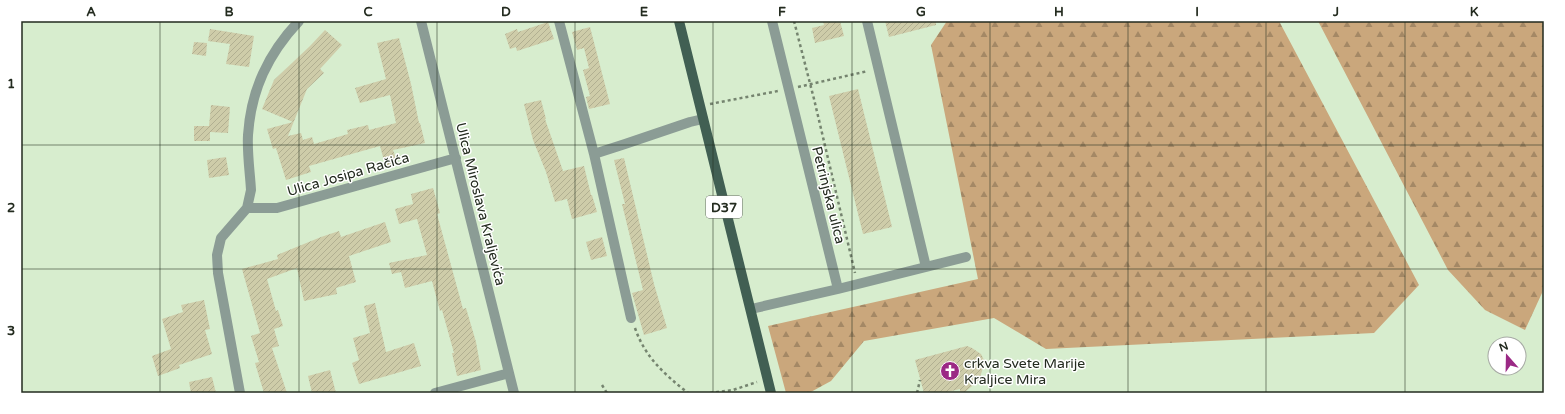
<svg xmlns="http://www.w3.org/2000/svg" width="1565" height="414" viewBox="0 0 1565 414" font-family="'Varela Round',sans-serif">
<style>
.forest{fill:url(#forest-firs)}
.building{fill:url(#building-hatch)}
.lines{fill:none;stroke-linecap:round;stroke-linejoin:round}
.path{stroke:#75846f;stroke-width:2.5;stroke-dasharray:3 3;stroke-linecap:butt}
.minor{stroke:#8b9c95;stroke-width:10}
.primary{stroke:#415f53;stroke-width:10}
.grid{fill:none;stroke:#232b1f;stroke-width:1;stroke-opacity:0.55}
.labels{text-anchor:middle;stroke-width:3;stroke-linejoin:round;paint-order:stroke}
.shield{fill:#fff;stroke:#656b62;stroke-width:1}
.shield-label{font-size:13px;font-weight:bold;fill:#232b1f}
.street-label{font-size:14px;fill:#232b1f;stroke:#fff}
.poi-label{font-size:14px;fill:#232b1f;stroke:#fff;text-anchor:start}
.neatline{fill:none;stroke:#232b1f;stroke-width:1.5}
.grid-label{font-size:13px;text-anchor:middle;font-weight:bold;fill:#232b1f}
</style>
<defs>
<pattern id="forest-firs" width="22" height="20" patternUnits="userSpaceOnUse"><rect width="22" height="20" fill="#caa77c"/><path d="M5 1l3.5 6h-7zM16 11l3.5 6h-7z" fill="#a48865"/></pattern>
<pattern id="building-hatch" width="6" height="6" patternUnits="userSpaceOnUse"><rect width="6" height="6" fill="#cecca9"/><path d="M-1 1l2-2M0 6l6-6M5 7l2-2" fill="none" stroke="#b1af91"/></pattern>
</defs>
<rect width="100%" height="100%" fill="#d7edce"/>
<path class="forest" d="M 947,21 L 1279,21 L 1419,285 L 1374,333 L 1046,349 L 994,318 L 864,341 L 831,381 L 809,393 L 786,393 L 768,326 L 978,279 L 931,45 Z
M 1318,21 L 1544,21 L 1544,281 L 1542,293 L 1525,330 L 1485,310 L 1448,270 Z"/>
<path class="building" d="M 823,21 L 840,21 L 844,36 L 815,43 L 812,28 L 824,25 Z
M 885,21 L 936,21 L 936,25 L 889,37 Z
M 548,22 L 554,39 L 517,51 L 516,47 L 510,49 L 505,34 L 517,29 L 518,32 Z
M 590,27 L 610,104 L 589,109 L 586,97 L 590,96 L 583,70 L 589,68 L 584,48 L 577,50 L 572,32 Z
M 210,29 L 254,36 L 249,67 L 226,64 L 230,44 L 208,41 Z
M 325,30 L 342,45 L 320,69 L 324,73 L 307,89 L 288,136 L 301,133 L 303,140 L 312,137 L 314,144 L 348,134 L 347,130 L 368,125 L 369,130 L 396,123 L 390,95 L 360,103 L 355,88 L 386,79 L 377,43 L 399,38 L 411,84 L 419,123 L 420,123 L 425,143 L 393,150 L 398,164 L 386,168 L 380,146 L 309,166 L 311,172 L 286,180 L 276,148 L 273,149 L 267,129 L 293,122 L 262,109 L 274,80 L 310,46 Z
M 194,42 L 207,43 L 206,56 L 192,54 Z
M 858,89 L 892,227 L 863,234 L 829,96 Z
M 541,100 L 546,119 L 545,119 L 563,171 L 584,166 L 591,195 L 592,195 L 597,212 L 572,219 L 567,199 L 555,202 L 546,172 L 533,140 L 524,104 Z
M 211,105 L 230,107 L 228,133 L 210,132 L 210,141 L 194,141 L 194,126 L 209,126 Z
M 226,157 L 229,175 L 209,178 L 207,160 Z
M 624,158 L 654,284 L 667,328 L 644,335 L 632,293 L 643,290 L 622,204 L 625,204 L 614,160 Z
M 433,188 L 440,213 L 437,214 L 463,309 L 466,308 L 476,342 L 481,370 L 457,376 L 452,353 L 454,353 L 442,310 L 440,311 L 432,281 L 405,288 L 401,272 L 392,274 L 389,263 L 427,255 L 417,219 L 399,224 L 395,209 L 413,204 L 411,194 Z
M 385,222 L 391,242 L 349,256 L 356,282 L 336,288 L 337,294 L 304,301 L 297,268 L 267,279 L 276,311 L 278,310 L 283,326 L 274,329 L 279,346 L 272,348 L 287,393 L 264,393 L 255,363 L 259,362 L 251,336 L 260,333 L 242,269 L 278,259 L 277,255 L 321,237 L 339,231 L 341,237 Z
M 602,237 L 607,256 L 591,260 L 586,242 Z
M 204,300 L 210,329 L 205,330 L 212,354 L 179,365 L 180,368 L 158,376 L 152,356 L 171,349 L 162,319 L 183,312 L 181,305 Z
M 375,303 L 386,352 L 414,343 L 421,366 L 359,384 L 352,363 L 359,360 L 353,338 L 370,333 L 364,306 Z
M 967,346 L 972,348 L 981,354 L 985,362 L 979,380 L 964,393 L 960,393 L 960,389 L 943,393 L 924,393 L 915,360 Z
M 330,370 L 336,393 L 312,393 L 308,376 Z
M 212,377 L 216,393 L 191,393 L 189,382 Z"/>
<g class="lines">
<path class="path" d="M 794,21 L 814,99 L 855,273
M 798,87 L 868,71
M 710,104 L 778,91
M 635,328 C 645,357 664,374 688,393
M 602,385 L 607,393
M 710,393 L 733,390 L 757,382
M 917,393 L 920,380"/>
<path class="minor" d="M 421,21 L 514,393
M 559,21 L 594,154 L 631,318
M 867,21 L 926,267
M 594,154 L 625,144 L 690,122 L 703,119
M 247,208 L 277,208 L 456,158
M 838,289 L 966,257
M 751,309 L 838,289 L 772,21
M 240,393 L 218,273 L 217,255 L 221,238 L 247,208 L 251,190 C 250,172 247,154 248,135 C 251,90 268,54 299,21
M 435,393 L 509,373"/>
<path class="primary" d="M 679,21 L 771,393"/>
</g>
<path class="grid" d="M 160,21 L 160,393M 299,21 L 299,393M 437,21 L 437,393M 575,21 L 575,393M 713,21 L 713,393M 852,21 L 852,393M 990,21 L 990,393M 1128,21 L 1128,393M 1266,21 L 1266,393M 1405,21 L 1405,393M 21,145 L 1544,145M 21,269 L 1544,269"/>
<defs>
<symbol id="church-disc" viewBox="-11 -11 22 22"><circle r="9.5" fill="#9b2985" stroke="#fff"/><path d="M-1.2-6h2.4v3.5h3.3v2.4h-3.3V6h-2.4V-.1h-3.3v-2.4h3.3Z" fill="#fff"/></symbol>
</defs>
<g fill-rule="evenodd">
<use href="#church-disc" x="939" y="360" width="22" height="22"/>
</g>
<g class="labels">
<rect class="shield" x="706" y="196" width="36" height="22" rx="3"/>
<g class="shield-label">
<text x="724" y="212">D37</text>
</g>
<g class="street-label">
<text transform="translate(348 174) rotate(-16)" y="5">Ulica Josipa Račića</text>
<text transform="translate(829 195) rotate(76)" y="5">Petrinjska ulica</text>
<text transform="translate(481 204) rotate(76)" y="5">Ulica Miroslava Kraljevića</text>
</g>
<g class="poi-label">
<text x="964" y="368">crkva Svete Marije<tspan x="964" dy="16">Kraljice Mira</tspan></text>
</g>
</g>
<rect width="1565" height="414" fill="none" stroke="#ffffff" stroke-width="44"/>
<g transform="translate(1507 356) rotate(340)"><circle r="19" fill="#ffffff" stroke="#a7aaa5"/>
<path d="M0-3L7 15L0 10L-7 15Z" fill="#9b2985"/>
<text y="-6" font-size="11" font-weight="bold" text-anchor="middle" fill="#232b1f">N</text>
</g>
<rect x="22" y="22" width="1521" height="370" class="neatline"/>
<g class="grid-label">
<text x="91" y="16">A</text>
<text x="229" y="16">B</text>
<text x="368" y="16">C</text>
<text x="506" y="16">D</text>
<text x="644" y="16">E</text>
<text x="782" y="16">F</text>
<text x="921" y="16">G</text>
<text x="1059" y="16">H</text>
<text x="1197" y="16">I</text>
<text x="1336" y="16">J</text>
<text x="1474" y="16">K</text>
<text x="11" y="88">1</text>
<text x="11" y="212">2</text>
<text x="11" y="335">3</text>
</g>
</svg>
